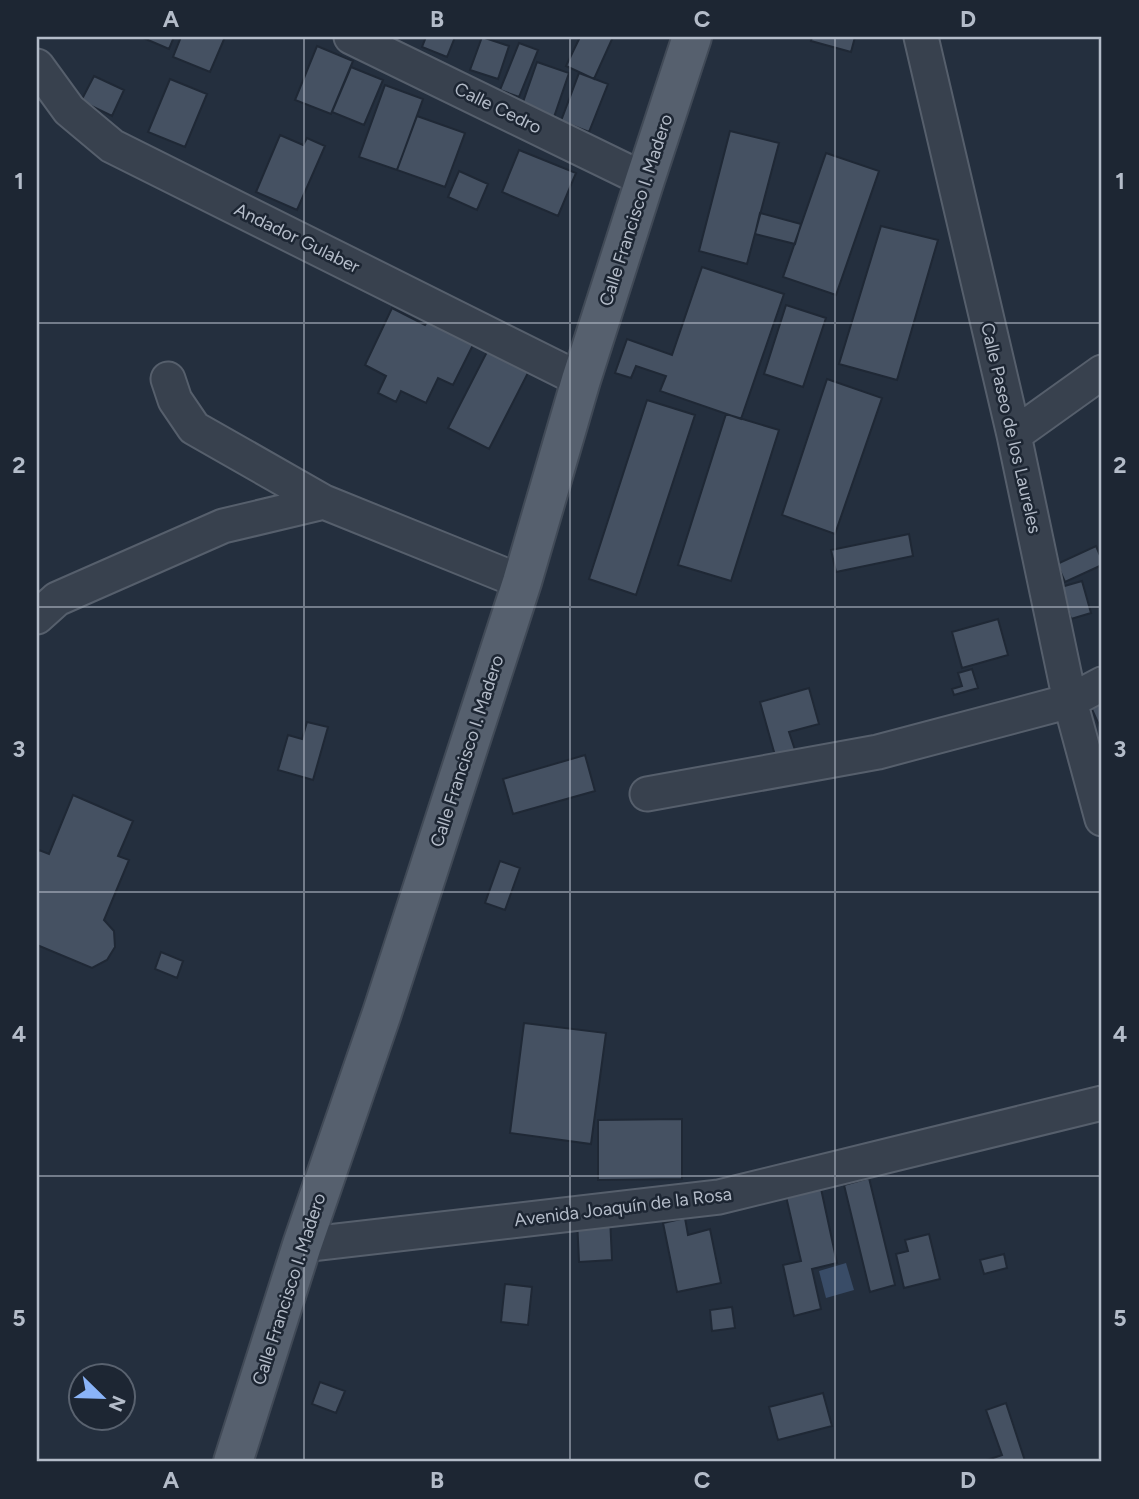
<svg xmlns="http://www.w3.org/2000/svg" width="1139" height="1499" viewBox="0 0 1139 1499" font-family="Figtree,sans-serif">
<style>
.water{fill:#394c67}
.building{fill:#455162;stroke:#1f2835;stroke-width:2}
.lines{fill:none;stroke-linecap:round;stroke-linejoin:round}
.minor-casing{stroke:#565f6c;stroke-width:37}
.major-casing{stroke:#414a57;stroke-width:42}
.minor{stroke:#38414e;stroke-width:33}
.major{stroke:#56606e;stroke-width:38}
.grid{fill:none;stroke:#b4bcc9;stroke-width:2;stroke-opacity:0.55}
.labels{text-anchor:middle;stroke-width:5;stroke-linejoin:round;paint-order:stroke}
.street-label{font-size:18px;fill:#b4bcc9;stroke:#1d2633}
.neatline{fill:none;stroke:#b4bcc9;stroke-width:2.5}
.grid-label{font-size:23px;text-anchor:middle;font-weight:bold;fill:#b4bcc9}
</style>
<rect width="100%" height="100%" fill="#242f3e"/>
<path class="water" d="M 846,1263 L 854,1290 L 826,1298 L 819,1271 Z"/>
<path class="building" d="M 141,37 L 174,37 L 169,49 Z
M 181,37 L 225,37 L 210,72 L 173,57 Z
M 426,37 L 455,37 L 447,57 L 422,47 Z
M 482,37 L 509,46 L 498,79 L 470,70 Z
M 580,37 L 613,37 L 594,79 L 566,66 Z
M 812,37 L 855,37 L 851,52 L 811,41 Z
M 519,43 L 538,50 L 519,97 L 500,90 Z
M 317,46 L 353,61 L 331,114 L 295,100 Z
M 537,62 L 569,73 L 554,117 L 522,105 Z
M 351,67 L 383,80 L 364,125 L 332,112 Z
M 579,73 L 608,84 L 589,132 L 561,121 Z
M 94,76 L 124,90 L 112,116 L 81,101 Z
M 170,79 L 207,94 L 185,147 L 148,132 Z
M 385,85 L 423,99 L 397,170 L 359,157 Z
M 417,116 L 465,133 L 445,187 L 397,170 Z
M 730,131 L 779,143 L 747,264 L 699,251 Z
M 280,135 L 303,145 L 307,138 L 325,146 L 297,210 L 256,192 Z
M 519,150 L 576,173 L 558,216 L 502,192 Z
M 826,153 L 879,171 L 836,295 L 783,277 Z
M 459,171 L 488,184 L 477,210 L 448,197 Z
M 760,213 L 801,224 L 795,244 L 755,234 Z
M 881,226 L 938,240 L 897,380 L 839,364 Z
M 702,267 L 784,294 L 741,419 L 660,391 L 666,376 L 636,366 L 631,378 L 615,373 L 627,339 L 672,355 Z
M 786,305 L 826,318 L 803,387 L 764,374 Z
M 392,308 L 425,325 L 429,319 L 475,341 L 453,385 L 438,378 L 426,403 L 401,391 L 396,402 L 378,393 L 386,376 L 365,365 Z
M 490,346 L 531,367 L 489,449 L 448,428 Z
M 827,379 L 882,398 L 835,534 L 782,515 Z
M 647,400 L 695,415 L 636,595 L 589,579 Z
M 726,414 L 779,430 L 731,581 L 678,565 Z
M 909,534 L 913,556 L 836,572 L 831,550 Z
M 1096,546 L 1102,560 L 1102,565 L 1065,582 L 1057,564 Z
M 1082,581 L 1091,613 L 1071,619 L 1061,587 Z
M 998,619 L 1008,655 L 962,668 L 952,632 Z
M 972,669 L 978,688 L 954,695 L 952,689 L 962,686 L 958,673 Z
M 809,688 L 819,724 L 789,732 L 796,753 L 776,759 L 760,702 Z
M 1102,689 L 1102,723 L 1099,725 L 1086,696 Z
M 307,722 L 328,727 L 313,780 L 278,770 L 288,735 L 302,739 Z
M 585,755 L 595,791 L 513,814 L 503,779 Z
M 73,795 L 133,821 L 118,856 L 129,860 L 104,920 L 114,931 L 115,947 L 107,960 L 92,968 L 37,945 L 37,855 L 39,850 L 49,854 Z
M 500,861 L 520,868 L 505,910 L 485,903 Z
M 161,952 L 183,961 L 177,978 L 155,969 Z
M 524,1023 L 606,1033 L 591,1144 L 510,1133 Z
M 682,1119 L 682,1179 L 598,1180 L 598,1120 Z
M 869,1178 L 895,1285 L 870,1292 L 844,1185 Z
M 820,1184 L 837,1263 L 812,1269 L 821,1309 L 794,1316 L 783,1265 L 801,1261 L 785,1192 Z
M 610,1217 L 612,1260 L 579,1262 L 577,1219 Z
M 685,1218 L 688,1235 L 710,1229 L 721,1283 L 677,1292 L 663,1223 Z
M 929,1234 L 940,1279 L 904,1288 L 896,1254 L 908,1251 L 905,1240 Z
M 1004,1254 L 1007,1268 L 984,1274 L 980,1260 Z
M 505,1284 L 532,1287 L 528,1325 L 501,1322 Z
M 732,1307 L 735,1328 L 712,1331 L 710,1310 Z
M 320,1382 L 345,1391 L 336,1413 L 312,1404 Z
M 823,1393 L 832,1426 L 778,1440 L 769,1407 Z
M 1006,1403 L 1025,1461 L 1021,1462 L 981,1462 L 1002,1455 L 986,1410 Z"/>
<g class="lines">
<defs>
<path id="minor" d="M 351,37 L 645,180
M 921,37 L 1014,435 L 1070,701 L 1102,819
M 37,66 L 69,110 L 112,146 L 581,380
M 168,379 L 175,400 L 194,428 L 324,502 L 522,582
M 1014,435 L 1102,372
M 37,617 L 57,599 L 223,526 L 324,502
M 647,794 L 878,752 L 1070,701 L 1102,684
M 302,1245 L 719,1197 L 1102,1103"/>
<path id="major" d="M 233,1462 L 302,1245 L 382,1013 L 522,582 L 581,380 L 645,180 L 692,37"/>
</defs>
<use href="#minor" class="minor-casing"/>
<use href="#major" class="major-casing"/>
<use href="#minor" class="minor"/>
<use href="#major" class="major"/>
</g>
<path class="grid" d="M 304,37 L 304,1462M 570,37 L 570,1462M 835,37 L 835,1462M 37,323 L 1102,323M 37,607 L 1102,607M 37,892 L 1102,892M 37,1176 L 1102,1176"/>
<g class="labels">
<g class="street-label">
<text transform="translate(498 108) rotate(26)" y="6">Calle Cedro</text>
<text transform="translate(636 210) rotate(-72)" y="6">Calle Francisco I. Madero</text>
<text transform="translate(297 238) rotate(26)" y="6">Andador Gulaber</text>
<text transform="translate(1011 428) rotate(77)" y="6">Calle Paseo de los Laureles</text>
<text transform="translate(467 751) rotate(-72)" y="6">Calle Francisco I. Madero</text>
<text transform="translate(623 1207) rotate(-7)" y="6">Avenida Joaquín de la Rosa</text>
<text transform="translate(289 1289) rotate(-72)" y="6">Calle Francisco I. Madero</text>
</g>
</g>
<rect width="1139" height="1499" fill="none" stroke="#1d2633" stroke-width="77"/>
<g transform="translate(102 1397) rotate(113)"><circle r="33" fill="#1d2633" stroke="#59626f" stroke-width="2"/>
<path d="M0-5L12 26L0 18L-12 26Z" fill="#8ab4f8"/>
<text y="-10" font-size="19" font-weight="bold" text-anchor="middle" fill="#b4bcc9">N</text>
</g>
<rect x="38" y="38" width="1062" height="1422" class="neatline"/>
<g class="grid-label">
<text x="171" y="27">A</text>
<text x="437" y="27">B</text>
<text x="702" y="27">C</text>
<text x="968" y="27">D</text>
<text x="19" y="189">1</text>
<text x="1120" y="189">1</text>
<text x="19" y="473">2</text>
<text x="1120" y="473">2</text>
<text x="19" y="757">3</text>
<text x="1120" y="757">3</text>
<text x="19" y="1042">4</text>
<text x="1120" y="1042">4</text>
<text x="19" y="1326">5</text>
<text x="1120" y="1326">5</text>
<text x="171" y="1488">A</text>
<text x="437" y="1488">B</text>
<text x="702" y="1488">C</text>
<text x="968" y="1488">D</text>
</g>
</svg>
